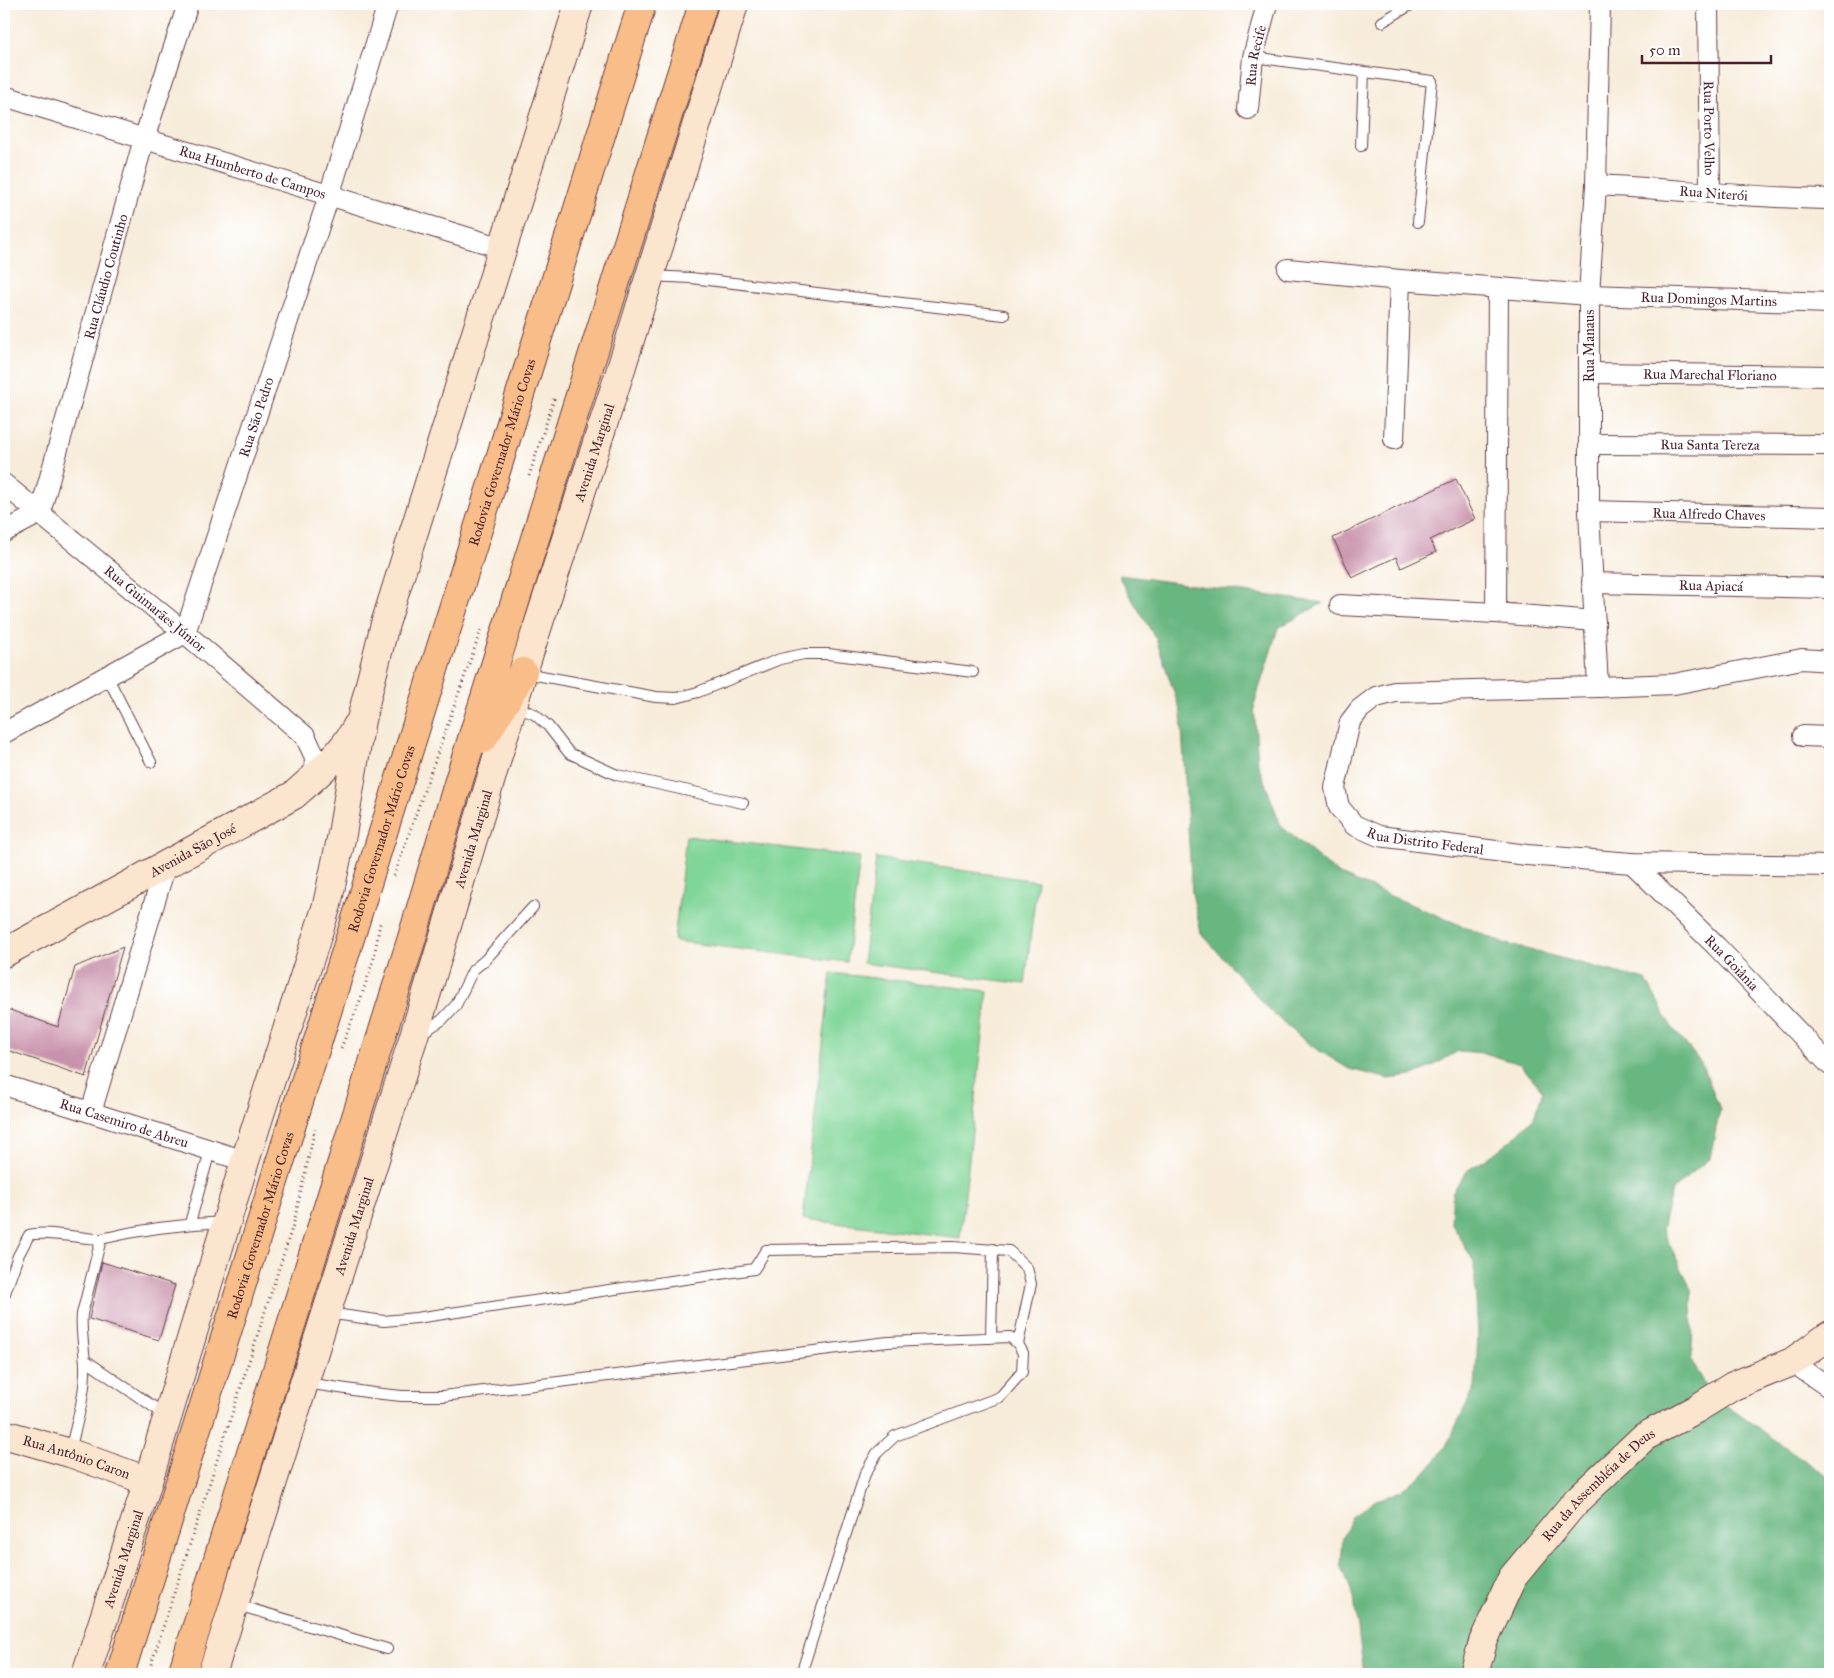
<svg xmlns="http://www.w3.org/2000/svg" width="1834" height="1678" viewBox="0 0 1834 1678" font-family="'IM FELL Great Primer',serif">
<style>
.green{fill:#80d598;stroke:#657a62}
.forest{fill:#68b680;stroke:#596a56}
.building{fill:#c992ac}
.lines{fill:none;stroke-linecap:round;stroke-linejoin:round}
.lane-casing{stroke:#643e45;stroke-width:12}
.street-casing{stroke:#643e45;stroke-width:22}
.secondary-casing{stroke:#643e45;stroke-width:30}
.primary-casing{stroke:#643e45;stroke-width:30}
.path{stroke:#643e45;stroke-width:3;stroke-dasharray:1 4;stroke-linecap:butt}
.lane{stroke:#fff;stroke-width:10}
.street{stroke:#fff;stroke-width:20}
.secondary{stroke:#fce5cf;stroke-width:28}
.primary{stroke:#f8bd88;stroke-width:28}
.labels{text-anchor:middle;stroke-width:4.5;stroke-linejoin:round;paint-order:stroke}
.street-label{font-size:14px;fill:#4a1f2b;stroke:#fff}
</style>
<rect width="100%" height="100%" fill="#fff"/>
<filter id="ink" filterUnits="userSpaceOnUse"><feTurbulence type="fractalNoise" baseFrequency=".02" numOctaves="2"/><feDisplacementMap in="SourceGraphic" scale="10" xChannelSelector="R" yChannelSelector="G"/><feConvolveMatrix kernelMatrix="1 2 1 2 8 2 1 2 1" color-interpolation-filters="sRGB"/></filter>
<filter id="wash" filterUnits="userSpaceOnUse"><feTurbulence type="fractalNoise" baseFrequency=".0096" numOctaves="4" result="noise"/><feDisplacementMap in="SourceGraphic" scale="20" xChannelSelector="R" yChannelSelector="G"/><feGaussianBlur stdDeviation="1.12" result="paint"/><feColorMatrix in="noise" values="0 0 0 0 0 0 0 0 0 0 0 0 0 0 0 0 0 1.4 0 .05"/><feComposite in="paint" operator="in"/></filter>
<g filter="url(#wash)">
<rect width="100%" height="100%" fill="#f7ecda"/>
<path class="green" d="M 686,836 L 860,857 L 847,962 L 674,941 Z
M 876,858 L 1037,881 L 1025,984 L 863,963 Z
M 831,973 L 988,991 L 960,1238 L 803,1219 Z"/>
<path class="forest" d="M 1120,575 L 1323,603 L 1278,628 L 1254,705 L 1258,764 L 1281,826 L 1338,874 L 1506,944 L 1646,980 L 1671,1026 L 1701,1063 L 1720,1109 L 1710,1158 L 1672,1190 L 1662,1229 L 1691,1288 L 1693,1328 L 1691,1359 L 1711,1395 L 1830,1478 L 1830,1674 L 1364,1674 L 1354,1598 L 1341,1564 L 1343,1538 L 1352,1517 L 1373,1501 L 1401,1491 L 1430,1468 L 1445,1448 L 1475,1387 L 1478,1336 L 1474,1262 L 1451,1222 L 1453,1191 L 1468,1170 L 1488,1158 L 1514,1138 L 1534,1117 L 1543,1091 L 1520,1064 L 1484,1053 L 1458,1051 L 1433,1066 L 1411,1076 L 1389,1079 L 1349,1069 L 1310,1045 L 1271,1012 L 1201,933 L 1192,893 L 1181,713 L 1156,639 L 1120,579 Z"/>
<g id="blocks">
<path class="building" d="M 1456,479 L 1475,519 L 1430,540 L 1436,552 L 1401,568 L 1396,557 L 1352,578 L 1333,538 Z
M 123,947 L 86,1077 L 4,1049 L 4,1015 L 10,1010 L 58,1027 L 75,967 Z
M 102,1262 L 175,1285 L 159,1340 L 89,1319 Z"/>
</g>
</g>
<g filter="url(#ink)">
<use href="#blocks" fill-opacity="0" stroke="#643e45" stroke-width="1"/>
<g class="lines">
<defs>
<path id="lane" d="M 1382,22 L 1412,4
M 1253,57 L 1432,81 L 1418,222
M 1361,146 L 1364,72
M 650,276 L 691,278 L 1004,315
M 525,673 L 656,697 L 676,698 L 698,692 L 780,659 L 804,654 L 828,654 L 973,672
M 107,676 L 151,762
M 514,706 L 534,714 L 548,726 L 569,753 L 617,775 L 743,803
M 420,1034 L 442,1020 L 456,1005 L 473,970 L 485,960 L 533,907
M 190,1223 L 210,1151
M 101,1239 C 142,1229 182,1224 224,1222
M 4,1296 L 18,1256 L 29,1235 C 45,1230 81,1239 101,1239 L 82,1314 C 80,1334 86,1354 85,1373 C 84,1400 76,1425 70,1451
M 327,1313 L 384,1321 L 416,1318 L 754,1269 L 766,1250 L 953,1247 L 1009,1251 L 1027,1268 L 1031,1284 L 1018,1344
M 991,1338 L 993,1249
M 85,1360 L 167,1416
M 306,1383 L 373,1393 L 402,1396 L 443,1396 L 888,1342 L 1010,1337 L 1018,1344 L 1023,1353 L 1022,1372 L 1000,1397 L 895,1436 L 877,1453 L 865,1474 L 801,1674
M 234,1604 L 387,1649"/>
<g id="street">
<path id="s1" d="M 1708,4 L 1710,192"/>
<path id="s2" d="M 4,96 L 502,248"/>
<path id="s3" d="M 1248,109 L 1253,57 L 1267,4"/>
<path id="s4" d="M 1596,185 C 1674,189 1752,198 1830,199"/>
<path id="s5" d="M 1288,269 L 1400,280 L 1589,295 L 1830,303"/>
<path id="s6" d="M 1589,373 L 1830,376"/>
<path d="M 1394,439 L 1400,280"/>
<path id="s7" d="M 1589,444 L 1830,445"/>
<path id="s8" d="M 4,484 L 185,633 L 305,736 L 315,757 L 314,777"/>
<path id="s9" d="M 1589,511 L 1830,517"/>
<path id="s10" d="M 4,532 L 40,513 L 144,139 L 188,4"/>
<path id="s11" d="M 1592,583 L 1830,588"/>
<path d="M 1340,605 L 1496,613 L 1595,621"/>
<path d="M 1496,613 L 1498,288"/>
<path id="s12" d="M 1830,661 L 1802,659 L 1674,684 L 1598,687 L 1395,692 L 1376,697 L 1360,709 L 1350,722 L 1335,788 L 1339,807 L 1354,825 L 1379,836 L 1527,855 L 1632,863 L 1830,866"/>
<path d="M 1598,687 L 1589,511 L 1589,295 L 1596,185 L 1600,4"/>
<path id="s13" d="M 4,733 L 185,633 L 329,196 L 388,4"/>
<path d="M 1803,736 L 1830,737"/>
<path id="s14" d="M 1632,863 L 1717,947 L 1830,1065"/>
<path id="s15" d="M 4,1085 L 245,1161"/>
<path d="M 91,1112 L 166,864"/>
<path d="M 1792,1362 L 1830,1388"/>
</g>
<g id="secondary">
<path id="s16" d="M 4,953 L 294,795 C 318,774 342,754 357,726"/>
<path id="s17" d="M 4,1434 L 70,1453 L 148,1481"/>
<path id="s18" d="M 86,1674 L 148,1481 L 245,1161 L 327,905 L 342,834 L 361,720 L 385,624 L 579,4"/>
<path id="s19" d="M 212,1674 L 413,1039 L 523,672 L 620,372 L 734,4"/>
<path id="s20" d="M 1474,1674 L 1483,1642 L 1512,1578 L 1577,1500 L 1644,1437 L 1696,1409 L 1733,1386 L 1792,1362 L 1830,1335"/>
</g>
<g id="primary">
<path d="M 483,739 L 523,672"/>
<path id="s21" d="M 120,1674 L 642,4"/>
<path d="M 182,1674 L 411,941 L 460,777 L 703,4"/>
</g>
</defs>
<use href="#lane" class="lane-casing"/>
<use href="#street" class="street-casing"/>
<use href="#secondary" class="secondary-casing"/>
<use href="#primary" class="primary-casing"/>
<path class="path" d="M 529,476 L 555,396
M 394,876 L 481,630
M 341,1048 L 361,998 L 374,958 L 380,923
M 148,1674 L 294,1222 L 315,1129"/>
<use href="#lane" class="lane"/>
<use href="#street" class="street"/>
<use href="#secondary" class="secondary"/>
<use href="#primary" class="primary"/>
</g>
</g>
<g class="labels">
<g class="street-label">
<text dy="5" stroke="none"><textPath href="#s3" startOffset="54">Rua Recife</textPath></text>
<text dy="5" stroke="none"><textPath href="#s1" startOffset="124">Rua Porto Velho</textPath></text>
<text dy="5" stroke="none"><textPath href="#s2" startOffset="260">Rua Humberto de Campos</textPath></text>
<text dy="5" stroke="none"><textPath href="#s4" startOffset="118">Rua Niterói</textPath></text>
<text dy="5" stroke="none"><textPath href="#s10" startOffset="286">Rua Cláudio Coutinho</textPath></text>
<text dy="5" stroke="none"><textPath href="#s5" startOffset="422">Rua Domingos Martins</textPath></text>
<text transform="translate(1589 346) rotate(-90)" y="5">Rua Manaus</text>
<text dy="5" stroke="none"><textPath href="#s6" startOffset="121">Rua Marechal Floriano</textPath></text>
<text dy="5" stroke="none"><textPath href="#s13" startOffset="434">Rua São Pedro</textPath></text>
<text dy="5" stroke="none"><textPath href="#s7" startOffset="121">Rua Santa Tereza</textPath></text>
<text dy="5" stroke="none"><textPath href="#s21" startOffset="1280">Rodovia Governador Mário Covas</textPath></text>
<text dy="5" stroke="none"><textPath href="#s19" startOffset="1280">Avenida Marginal</textPath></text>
<text dy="5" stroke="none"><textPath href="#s9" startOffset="120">Rua Alfredo Chaves</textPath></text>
<text dy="5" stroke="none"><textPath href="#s11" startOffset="119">Rua Apiacá</textPath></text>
<text dy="5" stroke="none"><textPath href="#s8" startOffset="196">Rua Guimarães Júnior</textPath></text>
<text dy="5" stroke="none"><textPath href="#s21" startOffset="875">Rodovia Governador Mário Covas</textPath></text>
<text dy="5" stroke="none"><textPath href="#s19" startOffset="875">Avenida Marginal</textPath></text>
<text dy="5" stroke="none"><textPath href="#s12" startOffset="678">Rua Distrito Federal</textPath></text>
<text dy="5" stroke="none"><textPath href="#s16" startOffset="215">Avenida São José</textPath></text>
<text dy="5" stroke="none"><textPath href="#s14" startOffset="141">Rua Goiânia</textPath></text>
<text dy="5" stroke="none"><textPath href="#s15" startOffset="126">Rua Casemiro de Abreu</textPath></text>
<text dy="5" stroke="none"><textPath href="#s21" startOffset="470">Rodovia Governador Mário Covas</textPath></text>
<text dy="5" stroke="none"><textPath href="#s19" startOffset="470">Avenida Marginal</textPath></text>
<text dy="5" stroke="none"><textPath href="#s17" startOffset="76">Rua Antônio Caron</textPath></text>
<text dy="5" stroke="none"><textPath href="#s20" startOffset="231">Rua da Assembléia de Deus</textPath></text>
<text dy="5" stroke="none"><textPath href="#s18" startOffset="121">Avenida Marginal</textPath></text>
</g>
</g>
<rect width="1834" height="1678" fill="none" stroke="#fff" stroke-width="20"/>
<path d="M1642 55v8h129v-8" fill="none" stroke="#4a1f2b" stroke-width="2.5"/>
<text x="1649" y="55" font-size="15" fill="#4a1f2b" stroke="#ffffff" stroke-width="4" paint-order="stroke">50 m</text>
</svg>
